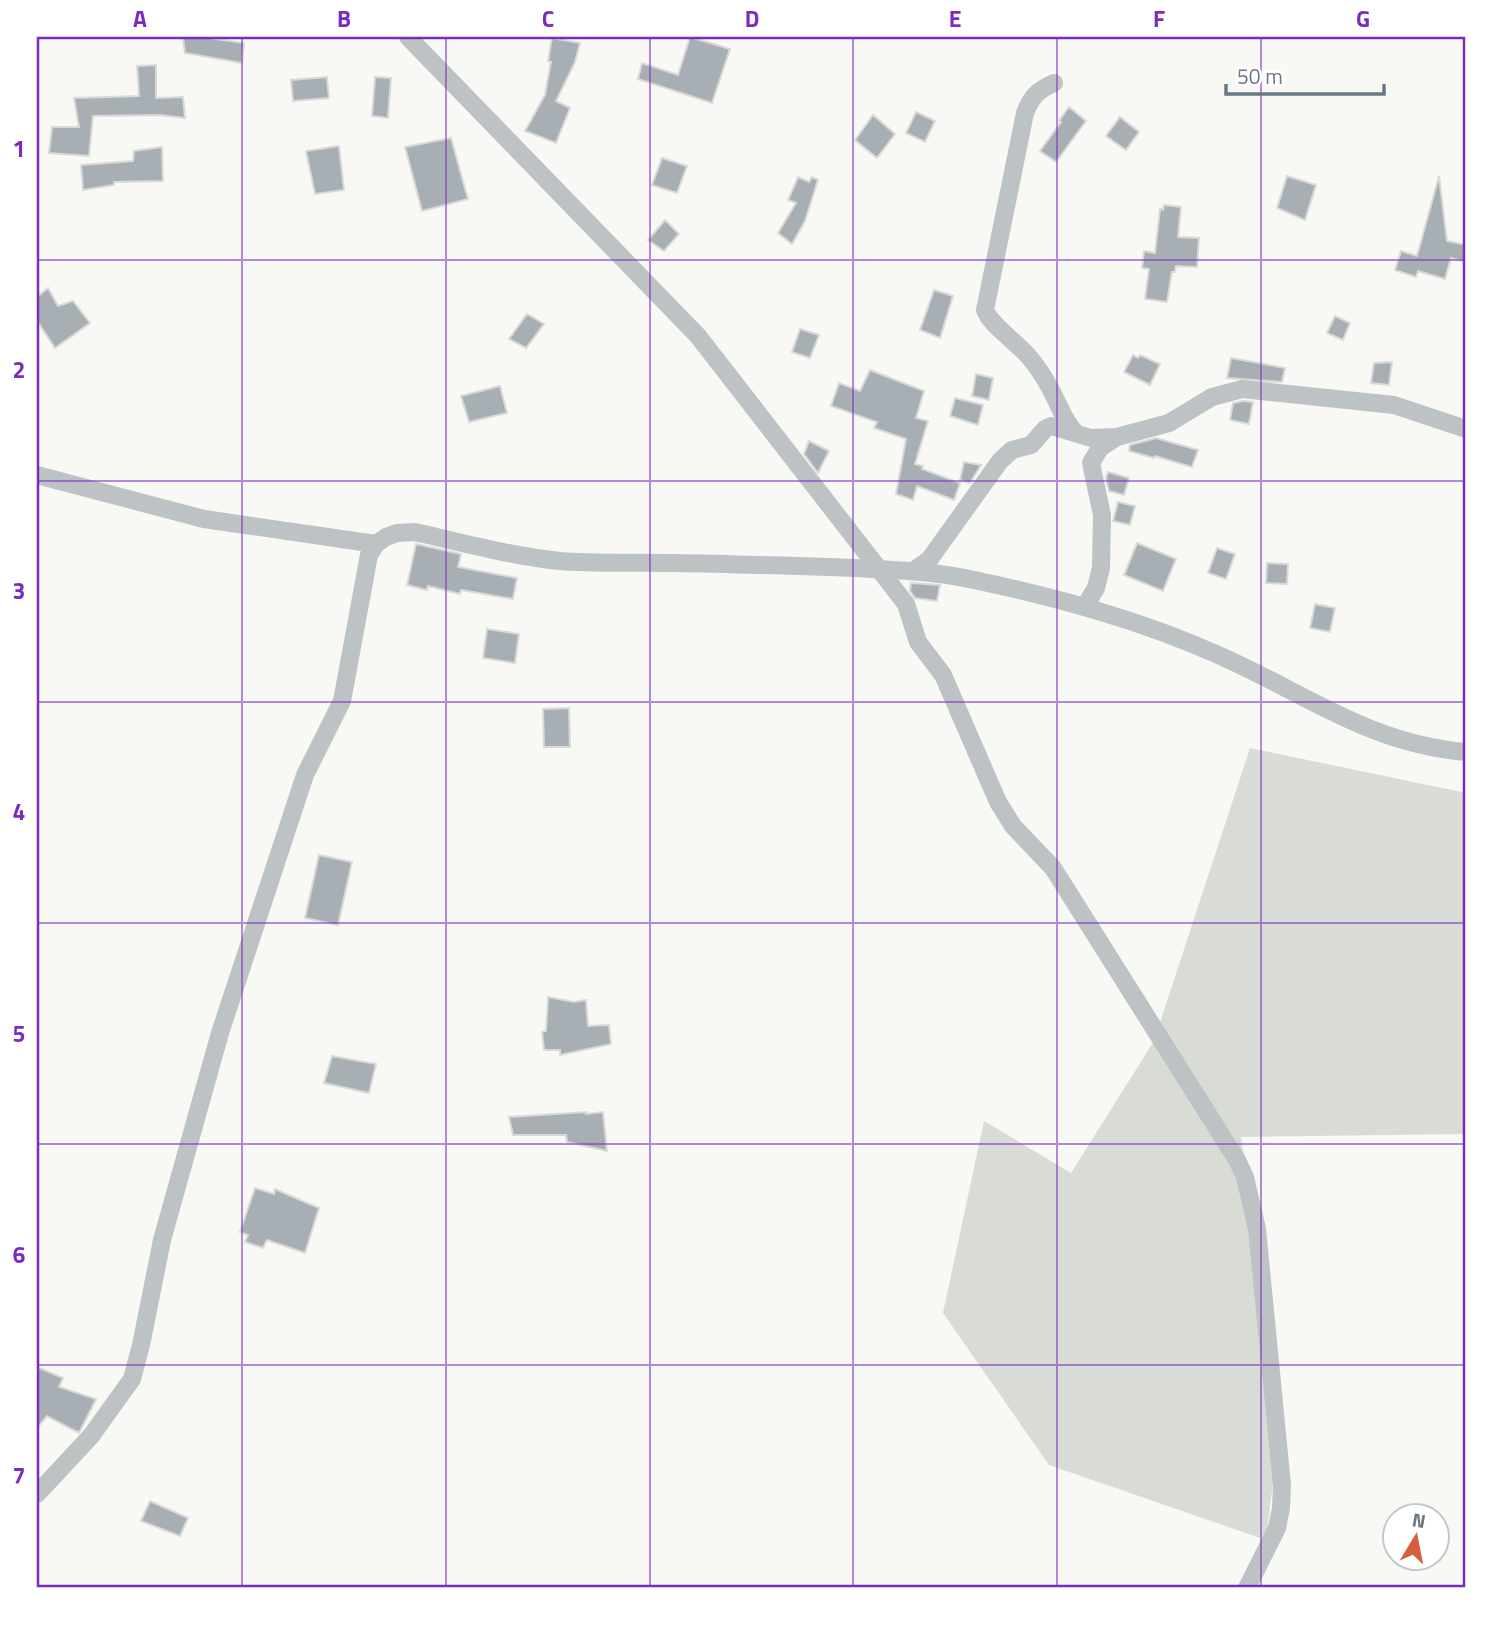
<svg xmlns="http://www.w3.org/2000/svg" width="1503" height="1625" viewBox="0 0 1503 1625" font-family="'Titillium Web',sans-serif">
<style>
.green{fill:#d8dcd5}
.building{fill:#a8afb4;stroke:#d9dad8;stroke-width:2}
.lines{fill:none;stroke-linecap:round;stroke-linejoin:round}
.minor{stroke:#bdc2c5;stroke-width:18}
.grid{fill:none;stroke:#7b2cbf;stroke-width:2;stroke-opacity:0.55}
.neatline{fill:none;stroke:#7b2cbf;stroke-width:2.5}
.grid-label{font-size:23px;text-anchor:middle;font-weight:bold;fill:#7b2cbf}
</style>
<rect width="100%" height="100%" fill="#f8f8f5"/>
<path class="green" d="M 1250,748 L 1466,793 L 1466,1134 L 1241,1137 L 1281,1417 L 1266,1540 L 1049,1465 L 943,1313 L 984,1121 L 1071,1173 L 1154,1041 Z"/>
<path class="building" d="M 183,37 L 202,37 L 244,43 L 242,63 L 185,53 Z
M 690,37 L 730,49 L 712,103 L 638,79 L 642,63 L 678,75 Z
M 552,38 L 580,43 L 575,62 L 556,101 L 570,108 L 556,143 L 525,131 L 545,95 L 551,62 L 548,61 Z
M 156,65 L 156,98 L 183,97 L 185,118 L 159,115 L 93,116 L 89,156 L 49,153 L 52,127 L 79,127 L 74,98 L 139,96 L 137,66 Z
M 327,77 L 329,98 L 293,101 L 291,80 Z
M 375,77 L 391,78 L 388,118 L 372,116 Z
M 1069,107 L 1086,121 L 1056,162 L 1040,151 L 1061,122 L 1059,121 Z
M 916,112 L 935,121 L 925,142 L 906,133 Z
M 873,115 L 895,134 L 877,158 L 855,140 Z
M 1120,117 L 1139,132 L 1126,150 L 1106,136 Z
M 451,138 L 468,199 L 422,211 L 405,147 Z
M 339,146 L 344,190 L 315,194 L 306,151 Z
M 162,147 L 163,181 L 114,182 L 114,185 L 83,190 L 81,165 L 133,161 L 134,151 Z
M 662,158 L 687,166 L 677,193 L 652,185 Z
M 1287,176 L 1316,185 L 1305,220 L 1277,208 Z
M 1439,176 L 1447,241 L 1466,245 L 1466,262 L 1451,258 L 1445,279 L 1418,271 L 1416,277 L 1395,270 L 1401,251 L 1417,256 Z
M 798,177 L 809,182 L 812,177 L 818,180 L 805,221 L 792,244 L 778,233 L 796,203 L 788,200 Z
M 1164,205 L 1181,207 L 1178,237 L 1199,238 L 1197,267 L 1176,266 L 1175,272 L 1172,272 L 1167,302 L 1145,299 L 1149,269 L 1142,268 L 1144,251 L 1155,253 L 1160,209 L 1163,210 Z
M 665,220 L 679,234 L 664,251 L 648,240 Z
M 48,288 L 58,306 L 73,301 L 90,323 L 55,348 L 37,321 L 37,297 Z
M 934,290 L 953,296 L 940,338 L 920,330 Z
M 527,314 L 544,324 L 526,348 L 509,339 Z
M 1335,316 L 1350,323 L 1343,340 L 1327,333 Z
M 800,329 L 819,335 L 810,358 L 792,352 Z
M 1133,355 L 1138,358 L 1140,355 L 1160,364 L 1150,385 L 1124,372 Z
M 1231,358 L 1285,368 L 1282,382 L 1227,378 Z
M 1392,362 L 1389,385 L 1371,383 L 1374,363 Z
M 870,370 L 924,391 L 916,418 L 928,421 L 915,464 L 923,466 L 922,469 L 960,483 L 954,500 L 917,486 L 913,500 L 896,494 L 906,439 L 874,428 L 877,422 L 831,406 L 839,383 L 860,391 Z
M 976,374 L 993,378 L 989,400 L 972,396 Z
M 500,386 L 507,413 L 469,422 L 461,396 Z
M 955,398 L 983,405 L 978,425 L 950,416 Z
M 1243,401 L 1253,402 L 1249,424 L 1230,420 L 1233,403 Z
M 1156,438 L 1198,450 L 1192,467 L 1155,456 L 1154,458 L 1129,451 L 1130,445 Z
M 809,441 L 829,451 L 818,473 L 804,454 Z
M 964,462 L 981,465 L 970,483 L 960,480 Z
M 1108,472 L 1129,478 L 1124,495 L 1109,491 L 1106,478 Z
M 1118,502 L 1135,506 L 1130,525 L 1113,521 Z
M 1137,543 L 1176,559 L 1163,591 L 1124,575 Z
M 416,544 L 461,554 L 458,567 L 517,578 L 513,599 L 461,590 L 460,594 L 428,586 L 427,590 L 407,585 Z
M 1217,548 L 1235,554 L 1226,579 L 1208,573 Z
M 1267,563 L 1288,564 L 1287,584 L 1266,583 Z
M 911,583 L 940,585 L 937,601 L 915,598 L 910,591 Z
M 1315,604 L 1335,608 L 1330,632 L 1310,628 Z
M 487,629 L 519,634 L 515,663 L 483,658 Z
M 569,708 L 570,747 L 544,747 L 543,709 Z
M 319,855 L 352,862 L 338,925 L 305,918 Z
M 548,997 L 574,1002 L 586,1000 L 588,1026 L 609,1025 L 611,1044 L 560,1055 L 560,1050 L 544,1050 L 542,1032 L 546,1031 Z
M 332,1056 L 376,1064 L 369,1093 L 324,1083 Z
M 586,1112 L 586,1114 L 603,1112 L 607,1151 L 567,1142 L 566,1135 L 513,1135 L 509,1117 Z
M 255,1188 L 274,1194 L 275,1189 L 319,1208 L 305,1253 L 267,1240 L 263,1248 L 245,1242 L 248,1235 L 240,1232 Z
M 37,1367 L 63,1378 L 59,1387 L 96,1399 L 79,1433 L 47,1416 L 37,1428 Z
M 150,1501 L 188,1518 L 180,1536 L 141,1521 Z"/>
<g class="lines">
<path class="minor" d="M 408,37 L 698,336 L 906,604 L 918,642 L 943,675 L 998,802 L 1013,826 L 1053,868 L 1237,1160 L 1245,1177 L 1257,1229 L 1282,1485 L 1281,1508 L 1277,1528 L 1247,1588
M 1054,83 C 1038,90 1031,97 1025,113 L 985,310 C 991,326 1018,343 1030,358 C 1040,370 1049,385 1056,400 C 1062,412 1066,424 1076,433
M 37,475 L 204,519 L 376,544
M 913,571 L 929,560 L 1000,461 L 1012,450 L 1031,445 L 1045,429 L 1051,426 L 1091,438 L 1117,437 L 1169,423 L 1212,397 L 1242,389 L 1394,405 L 1466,429
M 1085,606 L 1096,588 L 1101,568 L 1102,515 L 1091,463 L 1100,448 L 1117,437
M 37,1494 L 91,1436 L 132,1379 L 141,1345 L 162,1240 L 220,1033 L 305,775 L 342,701 L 369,555 L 376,544 L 386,537 L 397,533 L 415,532 C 463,543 512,556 560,561 C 598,564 637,562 675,563 C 735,564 795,566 855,568 C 895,570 935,571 974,580 C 1055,597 1133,618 1209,651 C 1298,688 1366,744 1466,752"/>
</g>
<path class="grid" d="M 242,37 L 242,1588M 446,37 L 446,1588M 650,37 L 650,1588M 853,37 L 853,1588M 1057,37 L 1057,1588M 1261,37 L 1261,1588M 37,260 L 1466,260M 37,481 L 1466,481M 37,702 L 1466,702M 37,923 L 1466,923M 37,1144 L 1466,1144M 37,1365 L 1466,1365"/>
<rect width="1503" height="1625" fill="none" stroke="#ffffff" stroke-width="77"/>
<g transform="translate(1416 1537) rotate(10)"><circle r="33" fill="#ffffff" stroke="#c3c9ce" stroke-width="2"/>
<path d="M0-5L12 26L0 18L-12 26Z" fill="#d45f39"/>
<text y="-10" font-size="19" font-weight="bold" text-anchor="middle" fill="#6a7884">N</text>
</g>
<path d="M1226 84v10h158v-10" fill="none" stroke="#6a7884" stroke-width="3.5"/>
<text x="1237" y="84" font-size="21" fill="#6a7884" stroke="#ffffff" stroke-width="5" paint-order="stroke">50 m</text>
<rect x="38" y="38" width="1426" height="1548" class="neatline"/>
<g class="grid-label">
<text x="140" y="27">A</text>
<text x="344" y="27">B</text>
<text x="548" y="27">C</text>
<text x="752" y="27">D</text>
<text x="955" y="27">E</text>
<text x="1159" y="27">F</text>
<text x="1363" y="27">G</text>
<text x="19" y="157">1</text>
<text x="19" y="378">2</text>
<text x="19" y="599">3</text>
<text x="19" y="820">4</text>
<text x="19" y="1042">5</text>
<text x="19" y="1263">6</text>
<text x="19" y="1484">7</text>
</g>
</svg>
